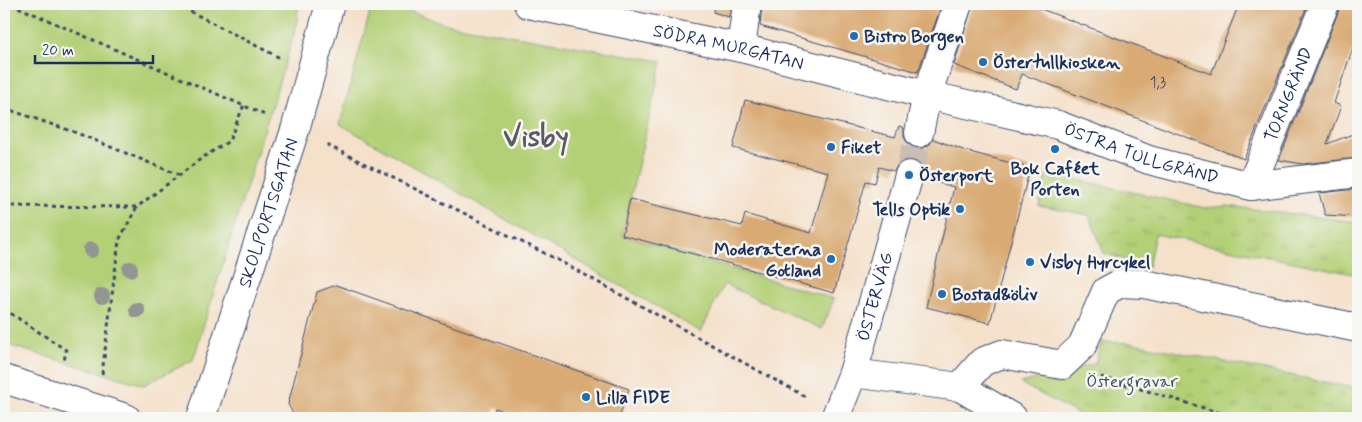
<svg xmlns="http://www.w3.org/2000/svg" width="1362" height="422" viewBox="0 0 1362 422" font-family="Mynerve,sans-serif">
<style>
.grass{fill:#b3d076;stroke:#67806a}
.park{fill:url(#park-tufts);stroke:#67806a}
.building{fill:#d9aa73}
.lines{fill:none;stroke-linecap:round;stroke-linejoin:round}
.minor-tunnel{stroke:#c9bdb4;stroke-width:28;stroke-dasharray:28 14;stroke-linecap:butt}
.minor-casing{stroke:#3c4a6e;stroke-width:30}
.path{stroke:#3c4a6e;stroke-width:3;stroke-dasharray:4 4;stroke-linecap:butt}
.minor{stroke:#fff;stroke-width:28}
.tree{fill:#929591}
.poi-dot{fill:#1f6fb2;stroke:#f6f6f2;stroke-width:2}
.labels{text-anchor:middle;stroke-width:5;stroke-linejoin:round;paint-order:stroke}
.number-label{font-size:15px;fill:#4a4e63}
.poi-label{font-size:18px;font-weight:bold;fill:#1b2f5e;stroke:#f6f6f2;text-anchor:start}
.street-label{font-size:18px;fill:#1b2f5e;stroke:#f6f6f2}
.park-label{font-size:18px;fill:#415764;stroke:#f6f6f2}
.town-label{font-size:28px;font-weight:bold;fill:#5e5a65;stroke:#f6f6f2}
</style>
<defs>
<pattern id="park-tufts" width="24" height="20" patternUnits="userSpaceOnUse" patternTransform="scale(1.25)"><rect width="24" height="20" fill="#b3d076"/><path d="M3 7l-1-3M5 7V3M7 7l1-3M15 17l-1-3M17 17v-4M19 17l1-3" fill="none" stroke="#99b368"/></pattern>
</defs>
<rect width="100%" height="100%" fill="#f6f6f2"/>
<filter id="ink" filterUnits="userSpaceOnUse"><feTurbulence type="fractalNoise" baseFrequency=".02" numOctaves="2"/><feDisplacementMap in="SourceGraphic" scale="10" xChannelSelector="R" yChannelSelector="G"/><feConvolveMatrix kernelMatrix="1 2 1 2 8 2 1 2 1" color-interpolation-filters="sRGB"/></filter>
<filter id="wash" filterUnits="userSpaceOnUse"><feTurbulence type="fractalNoise" baseFrequency=".0096" numOctaves="4" result="noise"/><feDisplacementMap in="SourceGraphic" scale="20" xChannelSelector="R" yChannelSelector="G"/><feGaussianBlur stdDeviation="1.12" result="paint"/><feColorMatrix in="noise" values="0 0 0 0 0 0 0 0 0 0 0 0 0 0 0 0 0 1.4 0 .05"/><feComposite in="paint" operator="in"/></filter>
<g filter="url(#wash)">
<rect width="100%" height="100%" fill="#f5e0c9"/>
<path class="grass" d="M 4,4 L 298,4 L 297,24 L 193,360 L 144,385 L 4,344 Z
M 372,4 L 390,4 L 446,24 L 662,61 L 622,235 L 834,299 L 822,329 L 724,284 L 701,332 L 340,124 Z"/>
<path class="park" d="M 1047,173 L 1205,208 L 1228,206 L 1358,222 L 1358,275 L 1155,234 L 1148,267 L 1104,253 L 1089,215 L 1039,206 Z
M 1101,342 L 1133,343 L 1358,389 L 1358,418 L 1086,418 L 1020,383 L 1095,364 Z"/>
<g id="blocks">
<path class="building" d="M 714,4 L 731,4 L 729,17 L 713,12 Z
M 762,4 L 942,4 L 918,72 L 760,26 Z
M 973,4 L 1028,4 L 1211,74 L 1239,4 L 1308,4 L 1244,159 L 1022,74 L 1016,89 L 954,65 Z
M 1340,4 L 1358,4 L 1358,33 L 1334,103 L 1341,106 L 1327,144 L 1358,132 L 1358,158 L 1303,164 L 1279,160 L 1339,10 Z
M 745,100 L 895,137 L 899,126 L 904,128 L 904,137 L 908,144 L 915,148 L 924,148 L 930,144 L 933,139 L 966,151 L 1030,168 L 990,323 L 926,307 L 954,187 L 924,179 L 924,172 L 920,164 L 913,160 L 906,160 L 898,164 L 894,171 L 879,167 L 875,183 L 866,181 L 834,293 L 731,264 L 622,235 L 630,199 L 742,226 L 745,214 L 811,233 L 828,172 L 733,148 Z
M 1358,189 L 1358,217 L 1325,215 L 1319,193 Z
M 336,285 L 629,389 L 619,418 L 526,418 L 495,408 L 492,418 L 295,418 L 288,404 L 317,292 Z"/>
</g>
</g>
<g filter="url(#ink)">
<use href="#blocks" fill-opacity="0" stroke="#3c4a6e" stroke-width="1"/>
<g class="lines">
<path class="minor-tunnel" d="M 909,175 L 919,133"/>
<defs>
<g id="minor">
<path id="s1" d="M 528,4 L 741,48 L 927,95 L 1058,125 L 1149,160 L 1251,186 L 1358,173"/>
<path d="M 741,48 L 747,4"/>
<path d="M 919,133 L 927,95 L 958,4"/>
<path id="s2" d="M 1251,186 L 1325,4"/>
<path d="M 853,373 L 960,387 L 1013,418"/>
<path d="M 4,379 L 126,418"/>
<path d="M 960,387 L 982,362 L 1002,354 L 1062,365 L 1082,346 L 1106,291 L 1121,283 L 1144,284 L 1358,328"/>
<path id="s3" d="M 201,418 L 295,130 L 330,4"/>
<path id="s4" d="M 835,418 L 853,373 L 909,175"/>
</g>
</defs>
<use href="#minor" class="minor-casing"/>
<path class="path" d="M 11,4 L 265,115
M 176,4 L 280,58
M 4,108 L 77,133 L 179,175
M 327,145 L 554,258 L 806,397
M 4,206 L 137,207
M 4,309 L 66,350 L 64,362
M 102,374 L 119,240 L 137,207 L 202,158 L 229,141 L 244,105
M 1101,377 L 1237,418"/>
<use href="#minor" class="minor"/>
</g>
<g class="tree">
<circle cx="91" cy="250" r="8"/>
<circle cx="130" cy="269" r="8"/>
<circle cx="102" cy="296" r="8"/>
<circle cx="137" cy="310" r="8"/>
</g>
</g>
<g class="poi-dot">
<circle cx="854" cy="36" r="5"/>
<circle cx="983" cy="62" r="5"/>
<circle cx="831" cy="147" r="5"/>
<circle cx="1055" cy="149" r="5"/>
<circle cx="909" cy="175" r="5"/>
<circle cx="960" cy="209" r="5"/>
<circle cx="831" cy="259" r="5"/>
<circle cx="1030" cy="262" r="5"/>
<circle cx="942" cy="294" r="5"/>
<circle cx="586" cy="397" r="5"/>
</g>
<g class="labels">
<g class="number-label">
<text x="1158" y="87">1,3</text>
</g>
<g class="poi-label">
<text x="864" y="42">Bistro Borgen</text>
<text x="993" y="68">Östertullkiosken</text>
<text x="841" y="153">Fiket</text>
<text x="1055" y="174" text-anchor="middle">Bok Caféet<tspan x="1055" dy="21">Porten</tspan></text>
<text x="919" y="181">Österport</text>
<text x="950" y="215" text-anchor="end">Tells Optik</text>
<text x="821" y="255" text-anchor="end">Moderaterna<tspan x="821" dy="21">Gotland</tspan></text>
<text x="1040" y="268">Visby Hyrcykel</text>
<text x="952" y="300">Bostad&amp;öliv</text>
<text x="596" y="403">Lilla FIDE</text>
</g>
<g class="street-label">
<text dy="6" stroke="none"><textPath href="#s1" startOffset="205">SÖDRA MURGATAN</textPath></text>
<text dy="6" stroke="none"><textPath href="#s2" startOffset="99">TORNGRÄND</textPath></text>
<text dy="6" stroke="none"><textPath href="#s1" startOffset="632">ÖSTRA TULLGRÄND</textPath></text>
<text dy="6" stroke="none"><textPath href="#s3" startOffset="216">SKOLPORTSGATAN</textPath></text>
<text dy="6" stroke="none"><textPath href="#s4" startOffset="128">ÖSTERVÄG</textPath></text>
</g>
<g class="park-label">
<text x="1132" y="387">Östergravar</text>
</g>
<g class="town-label">
<text x="536" y="146">Visby</text>
</g>
</g>
<rect width="1362" height="422" fill="none" stroke="#f6f6f2" stroke-width="20"/>
<path d="M35 55v8h118v-8" fill="none" stroke="#1b2f5e" stroke-width="2.5"/>
<text x="42" y="55" font-size="15" fill="#1b2f5e" stroke="#f6f6f2" stroke-width="4" paint-order="stroke">20 m</text>
</svg>
